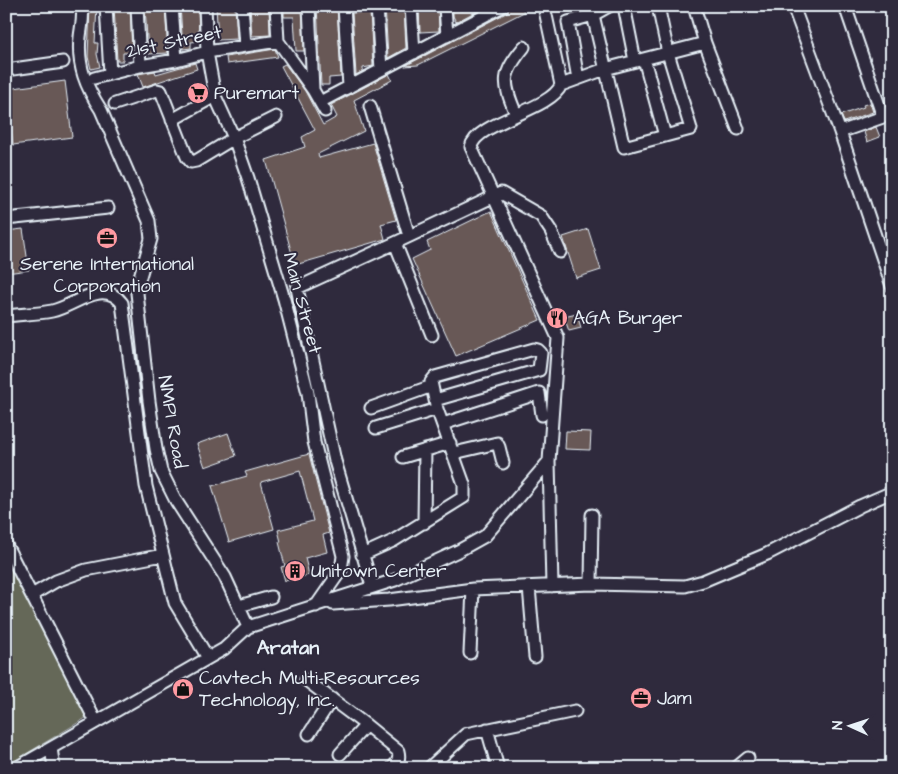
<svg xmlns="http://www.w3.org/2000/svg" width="898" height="774" viewBox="0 0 898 774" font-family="'Architects Daughter',sans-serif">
<rect width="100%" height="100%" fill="#2f2a3d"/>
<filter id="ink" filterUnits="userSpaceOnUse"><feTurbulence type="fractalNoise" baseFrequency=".02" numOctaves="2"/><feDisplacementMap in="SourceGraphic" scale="10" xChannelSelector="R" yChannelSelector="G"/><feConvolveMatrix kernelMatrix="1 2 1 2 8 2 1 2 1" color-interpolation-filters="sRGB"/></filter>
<g filter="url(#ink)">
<path fill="#656759" stroke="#a6aca8" d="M 6,554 L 89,716 L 6,766 Z"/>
<path fill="#685856" stroke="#e8f1f8" d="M 90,6 L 97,6 L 95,43 L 98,43 L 97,54 L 100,67 L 91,69 L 88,57 Z
M 114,6 L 130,6 L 132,53 L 123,53 L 123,61 L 117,61 Z
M 145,6 L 165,6 L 168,53 L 148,54 Z
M 180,6 L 198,6 L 199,41 L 191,42 L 191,48 L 183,49 Z
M 216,6 L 235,6 L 237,39 L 218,40 Z
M 250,6 L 269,6 L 270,35 L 252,36 Z
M 284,6 L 302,6 L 304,51 L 296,51 L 294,17 L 284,17 Z
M 317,6 L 337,6 L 341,77 L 329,78 L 329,85 L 321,85 Z
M 385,6 L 404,6 L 406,48 L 388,58 Z
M 419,6 L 438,6 L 439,31 L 420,32 Z
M 453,6 L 460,6 L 461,11 L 471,6 L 486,6 L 456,22 L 453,16 Z
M 510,6 L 521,6 L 524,12 L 418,65 L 405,66 L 506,13 Z
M 370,12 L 373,66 L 363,68 L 363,71 L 356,75 L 352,13 Z
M 275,49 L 278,57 L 227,64 L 226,57 Z
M 195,63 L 197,69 L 143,87 L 138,74 L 155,71 L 156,74 Z
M 285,64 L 305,91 L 323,125 L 337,117 L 331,105 L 389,74 L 392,80 L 354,100 L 364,131 L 318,154 L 319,158 L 373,143 L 396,220 L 381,224 L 385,239 L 295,265 L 266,160 L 305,147 L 302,137 L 315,130 L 281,66 Z
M 65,81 L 72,137 L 13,145 L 6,89 Z
M 870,103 L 873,112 L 844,122 L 841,115 L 864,107 L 863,105 Z
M 876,127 L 880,137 L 867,142 L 864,132 Z
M 491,211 L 540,320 L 456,356 L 412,259 L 430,250 L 427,242 Z
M 23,229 L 29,270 L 6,273 L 6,231 Z
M 588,229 L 601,270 L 576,278 L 563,237 Z
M 577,314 L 581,328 L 569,331 L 564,317 Z
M 566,431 L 591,432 L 590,450 L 565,449 Z
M 228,433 L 236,456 L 205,467 L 197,444 Z
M 309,454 L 329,533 L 323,535 L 327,552 L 305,558 L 309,575 L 285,581 L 281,567 L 285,566 L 279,542 L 281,542 L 278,530 L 313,521 L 300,471 L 261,482 L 274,529 L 229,542 L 212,486 L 247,476 L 245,472 Z"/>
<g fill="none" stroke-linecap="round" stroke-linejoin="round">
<g stroke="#e8f1f8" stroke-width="15">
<path id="minor" d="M 82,6 C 84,17 81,27 80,37 C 77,66 86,87 101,110 L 149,221 L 151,239 L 139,280 L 137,293 L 149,401 L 156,449 L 161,471 L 176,501 L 225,577 L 248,627
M 106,6 L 110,74
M 137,6 L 140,66
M 172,6 L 176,60
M 205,6 L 207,52 L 215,96 L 234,138 L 248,178 L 284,299 L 308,393 L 314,442 L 343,556 L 341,570 L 316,606
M 242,6 L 245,45
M 276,6 L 278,41
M 309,6 L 313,89
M 344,6 L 349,87
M 377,6 L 381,70
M 411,6 L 414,53
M 445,6 L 447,36
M 544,6 L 561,85 C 551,110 476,122 471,147 L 558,338 L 549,461 L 552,586
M 609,6 L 593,15 L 624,147 L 691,129 L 668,53 L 658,6
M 624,6 L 635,61
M 793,6 L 840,132 L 892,286
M 278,41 L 313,90 L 325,111
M 705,43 L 738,129
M 644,59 L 665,136
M 6,70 L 63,62
M 94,78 L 140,66 L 176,60 L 207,52 L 278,41
M 578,79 L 568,22 L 593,15
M 561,85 L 605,69 L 705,43 L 694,6
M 320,102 L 503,6
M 115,104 L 157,90 L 161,91 L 187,157 L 191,162 L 196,161 L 234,138 L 276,117
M 370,106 L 409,236
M 516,114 C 502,81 502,74 524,47
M 172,120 L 215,96
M 840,132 L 883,117 L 845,6
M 6,219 L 108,208
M 395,243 L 432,335
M 6,316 C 21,314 37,314 52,311 C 75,306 103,278 122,303 L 146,486 L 175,603 L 208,658
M 371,408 L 432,386
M 443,424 L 539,393 L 542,415
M 376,428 L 437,409
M 454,453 L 497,443 L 499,447 L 503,463
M 403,457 L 450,443
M 424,523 L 425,450
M 6,545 L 96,722
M 362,555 L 393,541 L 464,497 L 464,484 L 437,409 L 431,382 L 435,377 L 534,349 L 538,350 L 541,353 L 539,370 L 435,400
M 591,584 L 592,515
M 372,586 L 335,461 L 297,288 L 395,243 L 501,193 L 541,216 L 551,231 L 560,252
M 529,587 L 535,657
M 32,595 L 56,581 L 86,570 L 163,555
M 333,604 L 389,600 L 473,589 L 591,584 L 685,586 L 703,581 L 767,554 L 860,506 L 892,492
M 239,606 L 271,597
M 470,653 L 473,589
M 306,680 L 366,725 L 398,751 C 400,759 398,762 392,768
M 487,729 L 498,768
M 309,734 L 332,699
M 51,748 L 54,768
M 340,754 L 366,725
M 16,768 L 224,649 L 248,627 L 395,580 L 458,551 L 485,536 L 549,461
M 429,768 L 466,734 L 575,711
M 736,768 L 748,758"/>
</g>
<use href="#minor" stroke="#2f2a3d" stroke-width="11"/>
</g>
</g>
<defs>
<g id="supermarket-disc" transform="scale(1.125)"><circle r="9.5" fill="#ff9aa2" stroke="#2f2a3d"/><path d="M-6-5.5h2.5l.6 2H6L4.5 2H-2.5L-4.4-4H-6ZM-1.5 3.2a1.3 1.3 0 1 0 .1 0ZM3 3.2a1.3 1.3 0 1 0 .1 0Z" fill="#111"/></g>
<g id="office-disc" transform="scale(1.125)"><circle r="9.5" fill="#ff9aa2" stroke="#2f2a3d"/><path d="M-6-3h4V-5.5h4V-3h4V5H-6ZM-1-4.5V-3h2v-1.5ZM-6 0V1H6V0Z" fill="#111"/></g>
<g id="restaurant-disc" transform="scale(1.125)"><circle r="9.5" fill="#ff9aa2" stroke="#2f2a3d"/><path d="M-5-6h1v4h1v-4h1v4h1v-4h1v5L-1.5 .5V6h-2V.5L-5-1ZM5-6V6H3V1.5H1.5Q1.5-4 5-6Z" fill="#111"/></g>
<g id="building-disc" transform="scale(1.125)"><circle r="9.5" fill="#ff9aa2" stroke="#2f2a3d"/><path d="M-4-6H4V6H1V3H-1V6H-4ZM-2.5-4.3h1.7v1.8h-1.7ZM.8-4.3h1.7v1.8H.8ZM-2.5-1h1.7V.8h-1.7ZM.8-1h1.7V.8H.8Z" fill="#111"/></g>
<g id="shop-disc" transform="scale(1.125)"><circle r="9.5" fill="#ff9aa2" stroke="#2f2a3d"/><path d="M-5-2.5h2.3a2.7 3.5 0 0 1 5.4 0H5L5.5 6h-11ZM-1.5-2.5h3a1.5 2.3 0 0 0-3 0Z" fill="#111"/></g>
</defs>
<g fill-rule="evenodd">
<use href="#supermarket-disc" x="198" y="93"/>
<use href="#office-disc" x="107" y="238"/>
<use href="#restaurant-disc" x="557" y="318"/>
<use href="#building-disc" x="295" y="571"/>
<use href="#shop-disc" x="183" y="689"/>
<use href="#office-disc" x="641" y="698"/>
</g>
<g text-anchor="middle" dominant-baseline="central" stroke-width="4" stroke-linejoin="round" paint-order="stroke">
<g font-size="19" fill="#e8f1f8" stroke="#2f2a3d">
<text transform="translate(174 42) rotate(-12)">21st Street</text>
<text transform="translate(302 303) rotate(75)">Main Street</text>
<text transform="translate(172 422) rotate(80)">NMPI Road</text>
</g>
<g font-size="19" fill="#e8f1f8" stroke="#2f2a3d" text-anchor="start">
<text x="214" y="93">Puremart</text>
<text x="107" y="264" text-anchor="middle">Serene International<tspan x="107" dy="22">Corporation</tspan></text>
<text x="573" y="318">AGA Burger</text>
<text x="311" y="571">Unitown Center</text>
<text x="199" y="678">Cavtech Multi-Resources<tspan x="199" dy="22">Technology, Inc.</tspan></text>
<text x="657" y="698">Jam</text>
</g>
<g font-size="20" font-weight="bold" fill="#e8f1f8" stroke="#2f2a3d">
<text x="288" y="648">Aratan</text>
</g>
</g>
<rect width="898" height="774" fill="none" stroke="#2f2a3d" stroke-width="25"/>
<rect x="12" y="12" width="873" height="749" fill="none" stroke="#e8f1f8" stroke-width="2" filter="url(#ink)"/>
<g transform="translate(850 726) rotate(273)" stroke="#2f2a3d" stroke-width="4" paint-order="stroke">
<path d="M0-4L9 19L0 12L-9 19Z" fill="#e8f1f8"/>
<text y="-8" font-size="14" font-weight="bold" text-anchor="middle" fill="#e8f1f8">N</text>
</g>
</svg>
